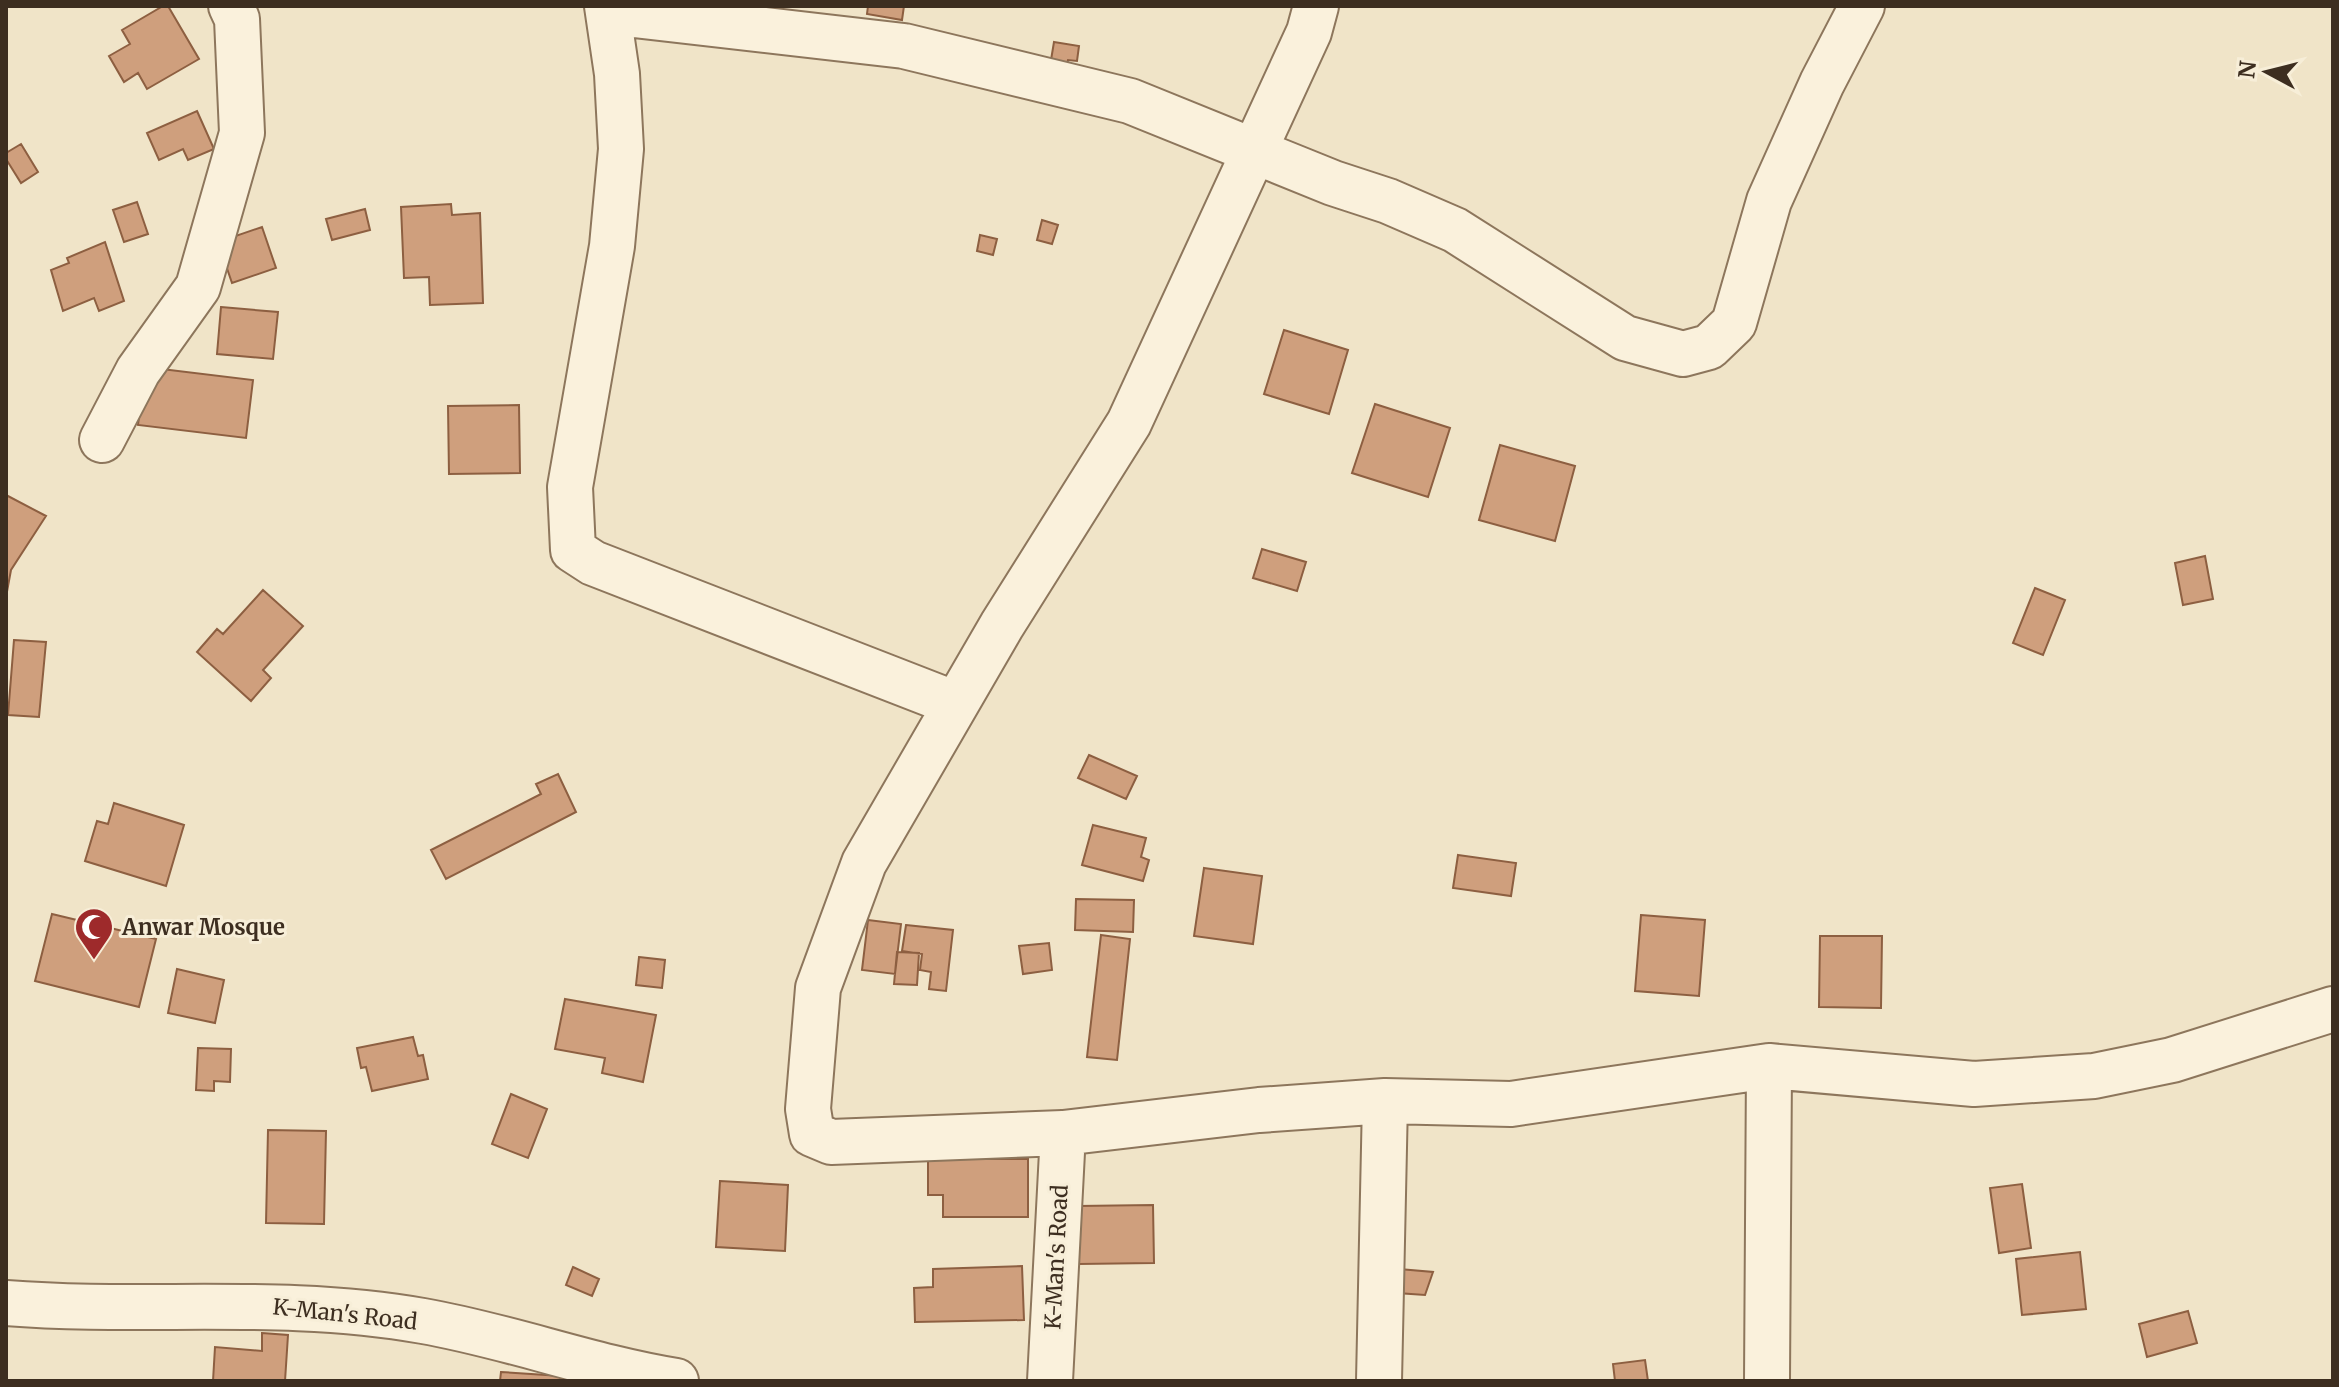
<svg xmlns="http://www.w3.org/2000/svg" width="2339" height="1387" viewBox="0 0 2339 1387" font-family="Merriweather,serif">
<rect width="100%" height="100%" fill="#f0e4c8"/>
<path fill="#cf9f7d" stroke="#8d5f41" stroke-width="2" d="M 163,6 L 168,6 L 199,59 L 147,89 L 138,73 L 124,82 L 109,56 L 130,44 L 122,30 Z
M 868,6 L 904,6 L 902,20 L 867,14 Z
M 1054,42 L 1079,46 L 1077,61 L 1068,60 L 1066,69 L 1050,66 Z
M 197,111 L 214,149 L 188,160 L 183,149 L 159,160 L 147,133 Z
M 21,144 L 38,172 L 21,183 L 6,159 L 6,153 Z
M 137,202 L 148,234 L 124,242 L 113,210 Z
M 451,204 L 452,215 L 480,213 L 483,303 L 430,305 L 429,277 L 404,278 L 401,207 Z
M 365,209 L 370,230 L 332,240 L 326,219 Z
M 1042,220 L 1058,225 L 1052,244 L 1037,240 Z
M 262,227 L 276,268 L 232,283 L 218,242 Z
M 980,235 L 997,239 L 993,255 L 977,251 Z
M 105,242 L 124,301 L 99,311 L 94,298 L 63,311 L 51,270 L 69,263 L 67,258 Z
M 221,307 L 278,312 L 273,359 L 217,354 Z
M 1284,330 L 1348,350 L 1329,414 L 1264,394 Z
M 145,367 L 253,380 L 246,438 L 138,425 Z
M 1375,404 L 1450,428 L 1428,497 L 1352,473 Z
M 519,405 L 520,473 L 449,474 L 448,406 Z
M 1500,445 L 1575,466 L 1555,541 L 1479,520 Z
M 6,495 L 46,516 L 11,570 L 6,597 Z
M 1262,549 L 1306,562 L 1297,591 L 1253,578 Z
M 2205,556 L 2213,599 L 2183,605 L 2175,563 Z
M 2035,588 L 2065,600 L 2043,655 L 2013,643 Z
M 263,590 L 303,626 L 263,670 L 271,678 L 251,701 L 197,652 L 217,629 L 223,634 Z
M 14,640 L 46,642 L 39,717 L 8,715 Z
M 1089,755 L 1137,776 L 1126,799 L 1078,778 Z
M 558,774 L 576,812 L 446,879 L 431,850 L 541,794 L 536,784 Z
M 114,803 L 184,825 L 166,886 L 85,861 L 97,821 L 108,824 Z
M 1093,825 L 1146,838 L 1141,857 L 1149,860 L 1143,881 L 1082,865 Z
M 1458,855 L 1516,863 L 1511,896 L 1453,888 Z
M 1204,868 L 1262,876 L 1253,944 L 1194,936 Z
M 1076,899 L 1134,900 L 1133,932 L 1075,930 Z
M 52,914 L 156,939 L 139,1007 L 35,981 Z
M 1641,915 L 1705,920 L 1699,996 L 1635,991 Z
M 868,920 L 901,924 L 895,974 L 862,970 Z
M 906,925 L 953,930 L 946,991 L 929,989 L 931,972 L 920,970 L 922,954 L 902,951 Z
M 1101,935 L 1130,939 L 1117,1060 L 1087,1057 Z
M 1820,936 L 1882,936 L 1881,1008 L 1819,1007 Z
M 1049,943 L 1052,970 L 1023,974 L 1019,946 Z
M 897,952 L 919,953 L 917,985 L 894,984 Z
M 639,957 L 665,960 L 662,988 L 636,985 Z
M 177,969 L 224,980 L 215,1023 L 168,1013 Z
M 565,999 L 656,1015 L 643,1082 L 602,1073 L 605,1058 L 555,1049 Z
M 413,1037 L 418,1056 L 423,1055 L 428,1079 L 372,1091 L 366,1067 L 361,1068 L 357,1048 Z
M 198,1048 L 231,1049 L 230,1082 L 214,1081 L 214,1091 L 196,1090 Z
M 511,1094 L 547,1109 L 528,1158 L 492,1144 Z
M 268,1130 L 326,1131 L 324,1224 L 266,1223 Z
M 928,1159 L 1028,1159 L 1028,1217 L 943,1217 L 943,1195 L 928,1195 Z
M 720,1181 L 788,1185 L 785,1251 L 716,1247 Z
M 2022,1184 L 2031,1248 L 1999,1253 L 1990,1188 Z
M 1153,1205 L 1154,1263 L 1079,1264 L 1078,1206 Z
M 2080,1252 L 2086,1309 L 2022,1315 L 2016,1259 Z
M 1022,1266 L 1024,1320 L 915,1322 L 914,1288 L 933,1287 L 933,1269 Z
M 573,1267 L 599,1279 L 592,1296 L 566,1285 Z
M 1399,1269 L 1433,1272 L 1425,1295 L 1397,1293 Z
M 2188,1311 L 2197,1343 L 2147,1357 L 2139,1324 Z
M 262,1333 L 288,1335 L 285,1381 L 213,1381 L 215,1347 L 262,1351 Z
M 1645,1360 L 1648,1381 L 1615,1381 L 1613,1364 Z
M 501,1372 L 561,1376 L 560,1381 L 500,1381 Z"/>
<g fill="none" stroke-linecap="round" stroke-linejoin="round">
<g stroke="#8d765c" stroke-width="48">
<path id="minor" d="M 607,6 L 617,74 L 621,149 L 612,246 L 570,487 L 573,550 L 593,563 L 956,704
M 609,6 L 625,14 L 904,46 L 1130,101 L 1333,183 L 1388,201 L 1455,230 L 1625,338 L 1683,354 L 1709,347 L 1734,323 L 1769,201 L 1822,83 L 1862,6
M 1316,6 L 1309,32 L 1129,423 L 1002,625 L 864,863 L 818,988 L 808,1109 L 812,1134 L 831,1142 L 1063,1133 L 1259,1110 L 1385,1101 L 1511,1104 L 1769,1066 L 1974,1084 L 2094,1076 L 2172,1060 L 2333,1009
M 102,440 L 138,371 L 198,287 L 242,133 L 237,19 L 231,6
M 6,1303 C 145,1314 284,1296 423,1321 C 509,1336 590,1367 676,1381
M 1050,1381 L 1063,1133
M 1379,1381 L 1385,1101
M 1767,1381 L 1769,1066"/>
</g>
<use href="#minor" stroke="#faf1dc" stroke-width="44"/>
</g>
<defs>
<g id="mosque-pin" transform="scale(2)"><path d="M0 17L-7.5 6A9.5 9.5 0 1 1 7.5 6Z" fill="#9e2a2b" stroke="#f7eed8"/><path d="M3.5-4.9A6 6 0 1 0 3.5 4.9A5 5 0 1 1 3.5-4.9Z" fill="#fff"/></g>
</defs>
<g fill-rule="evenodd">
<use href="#mosque-pin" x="94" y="927"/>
</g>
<g text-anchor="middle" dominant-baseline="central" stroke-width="6" stroke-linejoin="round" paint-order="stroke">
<g font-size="22" font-weight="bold" fill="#3d2e20" stroke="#f7eed8" text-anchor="start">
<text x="122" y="927">Anwar Mosque</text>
</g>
<g font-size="22" fill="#3d2e20" stroke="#f7eed8">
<text transform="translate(1056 1257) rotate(-87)">K-Man's Road</text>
<text transform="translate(345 1314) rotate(6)">K-Man's Road</text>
</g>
</g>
<rect width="2339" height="1387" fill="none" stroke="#3d2e20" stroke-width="16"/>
<g transform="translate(2267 72) rotate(277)" stroke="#f7eed8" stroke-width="6" paint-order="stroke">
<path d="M0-6L14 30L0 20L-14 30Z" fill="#3d2e20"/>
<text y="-12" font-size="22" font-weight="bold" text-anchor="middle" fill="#3d2e20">N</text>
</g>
</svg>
